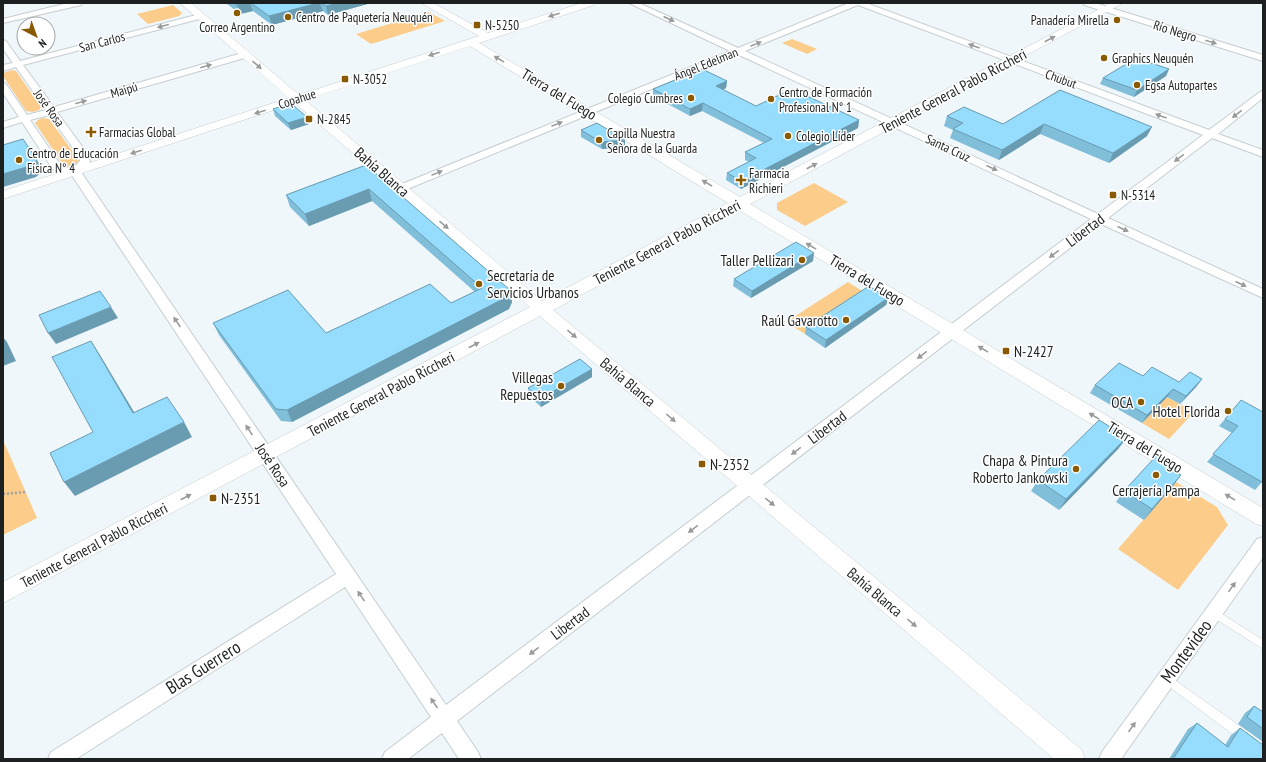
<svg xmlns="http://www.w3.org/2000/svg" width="1266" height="762" viewBox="0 0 1266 762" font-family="'PT Sans Narrow',sans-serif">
<rect width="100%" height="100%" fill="#eff7fa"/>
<path fill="#fccc8b" d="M 173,5 L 182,13 L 179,16 L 148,24 L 137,14 Z
M 429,12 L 445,21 L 371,44 L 356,34 Z
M 792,39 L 817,49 L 807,54 L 782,43 Z
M 12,70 L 16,71 L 41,107 L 39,110 L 33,112 L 26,111 L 3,76 L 3,73 Z
M 43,118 L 49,119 L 79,160 L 77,164 L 73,166 L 64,166 L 35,123 L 38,120 Z
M 814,183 L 848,202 L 805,226 L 777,210 L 777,203 Z
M 848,282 L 867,294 L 805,334 L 786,322 Z
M 1167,397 L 1194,412 L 1169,439 L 1142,423 Z
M 3,440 L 37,518 L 3,535 Z
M 1176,482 L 1217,507 L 1228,525 L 1178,590 L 1118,549 Z"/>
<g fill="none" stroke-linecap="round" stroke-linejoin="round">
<g stroke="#c6ced1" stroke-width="1">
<path id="service" d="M 1214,609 L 1263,640 L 1263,649 L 1211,616 L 1210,613 L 1211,610 Z
M 1166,674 L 1247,731 L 1248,735 L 1247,739 L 1243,740 L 1239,739 L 1163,682 L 1161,679 L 1163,676 Z"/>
</g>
<g stroke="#c6ced1" stroke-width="2">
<path id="minor" d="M 68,3 L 82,3 L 81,5 L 3,23 L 3,19 Z
M 629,3 L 639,3 L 738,48 L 849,3 L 866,3 L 1209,130 L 1260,92 L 1263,91 L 1263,98 L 1218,134 L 1263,150 L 1263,157 L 1212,138 L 1108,218 L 1263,289 L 1263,298 L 1101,224 L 457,721 L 478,752 L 481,759 L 459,759 L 442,733 L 408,759 L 382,759 L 385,752 L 431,717 L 345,587 L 76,759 L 48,759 L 51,752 L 336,574 L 71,174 L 56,171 L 52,168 L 22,122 L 3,128 L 3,122 L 19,117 L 3,93 L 3,83 L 6,84 L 27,115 L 46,110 L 16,67 L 3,71 L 3,65 L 13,63 L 3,49 L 3,40 L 6,41 L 20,61 L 200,14 L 204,16 L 203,18 L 23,65 L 54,107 L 242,53 L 248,53 L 249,55 L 248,57 L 57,112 L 89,156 L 90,162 L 81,172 L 446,705 L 1091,219 L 737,54 L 405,190 L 397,190 L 396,188 L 397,186 L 730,51 ZM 858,5 L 1203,135 L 1098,214 L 745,51 ZM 49,115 L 79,156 L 80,161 L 73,168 L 63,167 L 60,164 L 30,120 Z
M 1083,3 L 1095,3 L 1263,55 L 1263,61 L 1084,5 Z
M 1263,537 L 1263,557 L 1121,759 L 1099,759 L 1102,752 L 1257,539 Z"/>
</g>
<g stroke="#c6ced1" stroke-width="1">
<path id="tertiary" d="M 180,3 L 191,3 L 299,95 L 479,36 L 421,3 L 433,3 L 488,33 L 582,3 L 596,3 L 594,5 L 479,43 L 740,197 L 1111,3 L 1123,3 L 750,204 L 1263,508 L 1263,526 L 1256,524 L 739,210 L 553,310 L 1082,750 L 1085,759 L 1054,759 L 540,316 L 3,603 L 3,582 L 530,307 L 295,103 L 3,199 L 3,191 L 289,98 ZM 470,46 L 728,203 L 542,301 L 305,100 Z"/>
</g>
<path stroke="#9da3a6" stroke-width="2.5" stroke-dasharray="2 2" stroke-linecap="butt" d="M 3,494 L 25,492"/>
<use href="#service" fill="#fff" fill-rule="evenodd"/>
<use href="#minor" fill="#fff" fill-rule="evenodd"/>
<use href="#tertiary" fill="#fff" fill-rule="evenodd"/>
</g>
<path fill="#81beda" d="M 226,3 L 371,3 L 328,15 L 323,11 L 272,25 L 253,11 L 240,14 Z
M 1169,69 L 1166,76 L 1134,97 L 1100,84 L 1103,78 Z
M 727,81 L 726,88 L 723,90 L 756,106 L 859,120 L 858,128 L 741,189 L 726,180 L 727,173 L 749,162 L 745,160 L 745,152 L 764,143 L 702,111 L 690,116 L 653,96 L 653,89 Z
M 1060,90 L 1147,136 L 1109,163 L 1040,134 L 999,160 L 950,138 L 953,130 L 944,126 L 947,116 L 1003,124 Z
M 273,109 L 309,124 L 291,130 L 275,116 Z
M 581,130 L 625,147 L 602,149 L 581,137 Z
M 366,165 L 512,302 L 509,309 L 292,422 L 281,421 L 219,335 L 213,323 L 326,333 L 451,303 L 475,292 L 372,201 L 309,226 L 290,207 L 286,195 Z
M 813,261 L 751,298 L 733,286 L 734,279 Z
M 888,298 L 886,305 L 825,348 L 805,334 L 806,327 Z
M 592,369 L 592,377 L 541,407 L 529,396 L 528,388 Z
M 1143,376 L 1179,382 L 1202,379 L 1196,387 L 1180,404 L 1167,397 L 1142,423 L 1090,393 L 1095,385 Z
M 1263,412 L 1262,482 L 1255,490 L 1207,462 L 1232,433 L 1219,426 L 1225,419 Z
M 1119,448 L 1059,510 L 1031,491 L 1038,480 Z
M 1181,475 L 1144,520 L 1116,502 L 1124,491 Z
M 1254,706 L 1263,712 L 1263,742 L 1238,724 L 1245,713 Z
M 1197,723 L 1225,745 L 1231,735 L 1240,728 L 1263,759 L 1169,759 L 1188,729 Z"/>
<path fill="#699bb1" d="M 247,3 L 250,3 L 253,11 L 240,14 L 237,5 Z
M 318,3 L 320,3 L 323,11 L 272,25 L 269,16 Z
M 338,3 L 371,3 L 328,15 L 326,6 Z
M 1169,69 L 1166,76 L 1134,97 L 1137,90 Z
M 727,81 L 726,88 L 715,93 L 716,86 Z
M 703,103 L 702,111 L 690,116 L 690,109 Z
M 307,117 L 309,124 L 291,130 L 288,123 Z
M 859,120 L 858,128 L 741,189 L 742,181 Z
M 1044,124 L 1040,134 L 999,160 L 1002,150 Z
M 1152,127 L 1147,136 L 1109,163 L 1113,153 Z
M 625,140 L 625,147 L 602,149 L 601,142 Z
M 37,160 L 43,171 L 36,177 L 3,187 L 3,174 Z
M 369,189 L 372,201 L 309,226 L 305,214 Z
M 814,253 L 813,261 L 751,298 L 752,291 Z
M 510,290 L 512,302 L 509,309 L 292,422 L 287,410 Z
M 888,298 L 886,305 L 825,348 L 826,340 Z
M 111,307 L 118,318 L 56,344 L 48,333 Z
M 3,337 L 7,342 L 16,361 L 3,366 Z
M 91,341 L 100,355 L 143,427 L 133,413 Z
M 592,369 L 592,377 L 541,407 L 540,399 Z
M 1202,379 L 1196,387 L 1180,404 L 1186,396 Z
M 1173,389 L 1167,397 L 1142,423 L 1147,415 Z
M 184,422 L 192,437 L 75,496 L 64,482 Z
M 1127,437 L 1119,448 L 1059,510 L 1066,499 Z
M 1181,475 L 1173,486 L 1144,520 L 1152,509 Z"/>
<path fill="#96ddfd" stroke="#699bb1" d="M 234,3 L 247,3 L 237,5 Z
M 251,3 L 318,3 L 269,16 Z
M 321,3 L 338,3 L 326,6 Z
M 1136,58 L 1169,69 L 1137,90 L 1103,78 Z
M 702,69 L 727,81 L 716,86 L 756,106 L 792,89 L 859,120 L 742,181 L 727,173 L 756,158 L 745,152 L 772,139 L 703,103 L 690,109 L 653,89 Z
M 1060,90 L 1152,127 L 1113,153 L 1044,124 L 1002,150 L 953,129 L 963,123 L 947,116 L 964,107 L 1003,124 Z
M 285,105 L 294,106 L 307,117 L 288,123 L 273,109 Z
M 597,123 L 625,140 L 601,142 L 581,130 Z
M 23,139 L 37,160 L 30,166 L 3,174 L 3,145 Z
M 366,165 L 510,290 L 507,297 L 287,410 L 276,409 L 213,323 L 288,290 L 326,333 L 430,284 L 451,303 L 482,288 L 369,189 L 305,214 L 286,195 Z
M 796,242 L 814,253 L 752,291 L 734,279 Z
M 869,286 L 888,298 L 826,340 L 806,327 Z
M 100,291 L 111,307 L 48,333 L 39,315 Z
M 91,341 L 133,413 L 167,397 L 184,422 L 64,482 L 50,453 L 93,432 L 52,357 Z
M 580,359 L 592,369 L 540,399 L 528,388 Z
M 1119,363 L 1143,376 L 1152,367 L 1179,382 L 1190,372 L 1202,379 L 1186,396 L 1173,389 L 1147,415 L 1095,385 Z
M 1241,400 L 1263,412 L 1263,481 L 1262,482 L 1213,454 L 1238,426 L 1225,419 Z
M 1099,420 L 1127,437 L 1066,499 L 1038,480 Z
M 1157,455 L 1177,467 L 1174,471 L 1181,475 L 1152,509 L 1124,491 Z
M 1254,706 L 1263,712 L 1263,729 L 1247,717 Z
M 1197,723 L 1228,747 L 1240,728 L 1263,745 L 1263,759 L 1173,759 Z"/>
<defs><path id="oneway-solid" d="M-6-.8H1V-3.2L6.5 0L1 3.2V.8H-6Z"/></defs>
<g fill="#999b9b">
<use href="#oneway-solid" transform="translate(554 15) rotate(162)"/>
<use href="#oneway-solid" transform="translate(669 19) rotate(25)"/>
<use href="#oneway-solid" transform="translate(163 26) rotate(165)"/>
<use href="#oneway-solid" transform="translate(1050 39) rotate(-28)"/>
<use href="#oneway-solid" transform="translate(1211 42) rotate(17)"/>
<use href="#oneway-solid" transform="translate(756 44) rotate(-22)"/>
<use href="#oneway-solid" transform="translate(974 46) rotate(-160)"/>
<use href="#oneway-solid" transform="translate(434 54) rotate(162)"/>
<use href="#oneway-solid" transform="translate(499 59) rotate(-149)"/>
<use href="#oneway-solid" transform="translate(257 65) rotate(41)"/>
<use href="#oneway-solid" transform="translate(206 66) rotate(-16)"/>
<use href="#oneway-solid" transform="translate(81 102) rotate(-16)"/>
<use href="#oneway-solid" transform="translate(260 112) rotate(162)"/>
<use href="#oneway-solid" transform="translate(1237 114) rotate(143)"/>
<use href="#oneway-solid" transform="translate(1161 116) rotate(-160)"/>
<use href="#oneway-solid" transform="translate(557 124) rotate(-22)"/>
<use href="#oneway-solid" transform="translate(136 152) rotate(162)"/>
<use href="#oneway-solid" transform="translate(1179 158) rotate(143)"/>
<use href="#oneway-solid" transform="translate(812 166) rotate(-28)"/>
<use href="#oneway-solid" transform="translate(992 168) rotate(25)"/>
<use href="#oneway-solid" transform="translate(437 173) rotate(-22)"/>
<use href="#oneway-solid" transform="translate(707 183) rotate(-149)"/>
<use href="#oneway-solid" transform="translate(444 225) rotate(41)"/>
<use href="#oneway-solid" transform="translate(1123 229) rotate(25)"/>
<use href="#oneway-solid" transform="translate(811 246) rotate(-149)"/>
<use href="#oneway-solid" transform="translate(1054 254) rotate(143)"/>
<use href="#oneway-solid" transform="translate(1241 284) rotate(25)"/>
<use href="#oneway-solid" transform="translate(177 322) rotate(-124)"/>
<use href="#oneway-solid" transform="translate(572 334) rotate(40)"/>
<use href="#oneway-solid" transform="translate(474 345) rotate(-28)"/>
<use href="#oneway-solid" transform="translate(983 349) rotate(-149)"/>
<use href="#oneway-solid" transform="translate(922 355) rotate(143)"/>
<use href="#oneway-solid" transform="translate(1094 416) rotate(-149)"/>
<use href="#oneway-solid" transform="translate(671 418) rotate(40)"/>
<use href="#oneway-solid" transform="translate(249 430) rotate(-124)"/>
<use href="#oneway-solid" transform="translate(796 451) rotate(143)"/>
<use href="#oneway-solid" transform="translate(186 497) rotate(-28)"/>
<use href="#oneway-solid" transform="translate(1230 497) rotate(-149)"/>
<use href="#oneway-solid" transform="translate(770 502) rotate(40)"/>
<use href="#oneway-solid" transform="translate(693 529) rotate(143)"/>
<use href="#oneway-solid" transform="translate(1232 587) rotate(-54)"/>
<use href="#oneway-solid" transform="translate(361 596) rotate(-124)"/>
<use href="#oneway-solid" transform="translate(912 623) rotate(40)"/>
<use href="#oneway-solid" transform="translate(534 651) rotate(143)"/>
<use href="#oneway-solid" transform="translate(434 703) rotate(-124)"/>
<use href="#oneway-solid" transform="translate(1132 727) rotate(-54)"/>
</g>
<g fill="#895a00" stroke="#fff" stroke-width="1.5">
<circle cx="237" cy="13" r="4"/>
<circle cx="288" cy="17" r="4"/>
<circle cx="1117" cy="20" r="4"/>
<rect x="473" y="21" width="8" height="8" rx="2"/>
<circle cx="1104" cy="58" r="4"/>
<rect x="341" y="75" width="8" height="8" rx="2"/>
<circle cx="1137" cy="85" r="4"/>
<circle cx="691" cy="98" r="4"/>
<circle cx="771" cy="99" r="4"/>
<rect x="305" y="115" width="8" height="8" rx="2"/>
<path d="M89 126h4v4h4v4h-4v4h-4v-4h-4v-4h4z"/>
<circle cx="788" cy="136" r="4"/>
<circle cx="599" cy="140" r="4"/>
<circle cx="19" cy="160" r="4"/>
<path d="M739 174h4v4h4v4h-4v4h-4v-4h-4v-4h4z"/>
<rect x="1109" y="191" width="8" height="8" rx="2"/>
<circle cx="802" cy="260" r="4"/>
<circle cx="479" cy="284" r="4"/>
<circle cx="846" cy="320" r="4"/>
<rect x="1002" y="347" width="8" height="8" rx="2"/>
<circle cx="561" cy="386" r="4"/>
<circle cx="1141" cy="402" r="4"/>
<circle cx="1228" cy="411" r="4"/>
<rect x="698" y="460" width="8" height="8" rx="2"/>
<circle cx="1076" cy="469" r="4"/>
<circle cx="1156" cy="475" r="4"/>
<rect x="209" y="494" width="8" height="8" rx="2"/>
</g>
<g text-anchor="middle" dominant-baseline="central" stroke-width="3" stroke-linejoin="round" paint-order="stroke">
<g font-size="13" fill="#1d2021" stroke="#fff" text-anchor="start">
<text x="296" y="17">Centro de Paquetería Neuquén</text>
<text x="1109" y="20" text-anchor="end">Panadería Mirella</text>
<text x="485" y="25">N-5250</text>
<text x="237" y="27" text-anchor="middle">Correo Argentino</text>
<text x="1112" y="58">Graphics Neuquén</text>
<text x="353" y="79">N-3052</text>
<text x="1145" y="85">Egsa Autopartes</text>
<text x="779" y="92">Centro de Formación<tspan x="779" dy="15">Profesional N° 1</tspan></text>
<text x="683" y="98" text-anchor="end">Colegio Cumbres</text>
<text x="317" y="119">N-2845</text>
<text x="99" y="132">Farmacias Global</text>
<text x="607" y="133">Capilla Nuestra<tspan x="607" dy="15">Señora de la Guarda</tspan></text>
<text x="796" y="136">Colegio Líder</text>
<text x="27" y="153">Centro de Educación<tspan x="27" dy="15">Física N° 4</tspan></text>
<text x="749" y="173">Farmacia<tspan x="749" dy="15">Richieri</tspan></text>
<text x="1121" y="195">N-5314</text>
</g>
<g font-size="13" fill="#1d2021" stroke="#fff">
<text transform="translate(1175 31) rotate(17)">Río Negro</text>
<text transform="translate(102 42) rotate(-15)">San Carlos</text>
<text transform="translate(706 64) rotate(-22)">Ángel Edelman</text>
<text transform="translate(1061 79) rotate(20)">Chubut</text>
<text transform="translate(124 90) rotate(-16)">Maipú</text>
<text transform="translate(297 99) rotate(-18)">Copahue</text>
<text transform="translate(49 108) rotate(54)">José Rosa</text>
<text transform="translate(948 148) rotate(25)">Santa Cruz</text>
</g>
<g font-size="15" fill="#1d2021" stroke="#fff">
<text transform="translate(953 91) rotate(-28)">Teniente General Pablo Riccheri</text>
<text transform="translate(559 94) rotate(31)">Tierra del Fuego</text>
<text transform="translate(382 172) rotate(41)">Bahía Blanca</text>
<text transform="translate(1085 230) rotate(-37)">Libertad</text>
<text transform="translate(667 242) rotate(-28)">Teniente General Pablo Riccheri</text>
<text transform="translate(867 280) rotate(31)">Tierra del Fuego</text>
<text transform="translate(628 382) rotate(40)">Bahía Blanca</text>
<text transform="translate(381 394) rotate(-28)">Teniente General Pablo Riccheri</text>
<text transform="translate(827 427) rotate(-37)">Libertad</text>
<text transform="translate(1145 447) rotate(31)">Tierra del Fuego</text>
<text transform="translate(273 465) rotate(56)">José Rosa</text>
<text transform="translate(94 545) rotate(-28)">Teniente General Pablo Riccheri</text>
<text transform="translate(875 592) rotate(40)">Bahía Blanca</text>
<text transform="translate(570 623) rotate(-37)">Libertad</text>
</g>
<g font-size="15" fill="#1d2021" stroke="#fff" text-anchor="end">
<text x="794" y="260">Taller Pellizari</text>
<text x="487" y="275" text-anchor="start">Secretaría de<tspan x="487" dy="17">Servicios Urbanos</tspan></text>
<text x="838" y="320">Raúl Gavarotto</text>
<text x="1014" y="351" text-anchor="start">N-2427</text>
<text x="553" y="377">Villegas<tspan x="553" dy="17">Repuestos</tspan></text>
<text x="1133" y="402">OCA</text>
<text x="1220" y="411">Hotel Florida</text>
<text x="1068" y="460">Chapa &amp; Pintura<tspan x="1068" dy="17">Roberto Jankowski</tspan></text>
<text x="710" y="464" text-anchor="start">N-2352</text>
<text x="1156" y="490" text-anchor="middle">Cerrajería Pampa</text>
<text x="221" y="498" text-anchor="start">N-2351</text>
</g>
<g font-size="18" fill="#1d2021" stroke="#fff">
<text transform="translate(1186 651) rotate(-54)">Montevideo</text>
<text transform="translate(203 667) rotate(-32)">Blas Guerrero</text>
</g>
</g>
<rect width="1266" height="762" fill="none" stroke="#1d2021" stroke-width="8"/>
<g transform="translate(36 36) rotate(139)"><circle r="19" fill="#ffffff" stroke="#a5a6a6"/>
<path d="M0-3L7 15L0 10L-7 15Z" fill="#895a00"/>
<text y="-6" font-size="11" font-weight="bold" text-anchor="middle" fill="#1d2021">N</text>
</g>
</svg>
